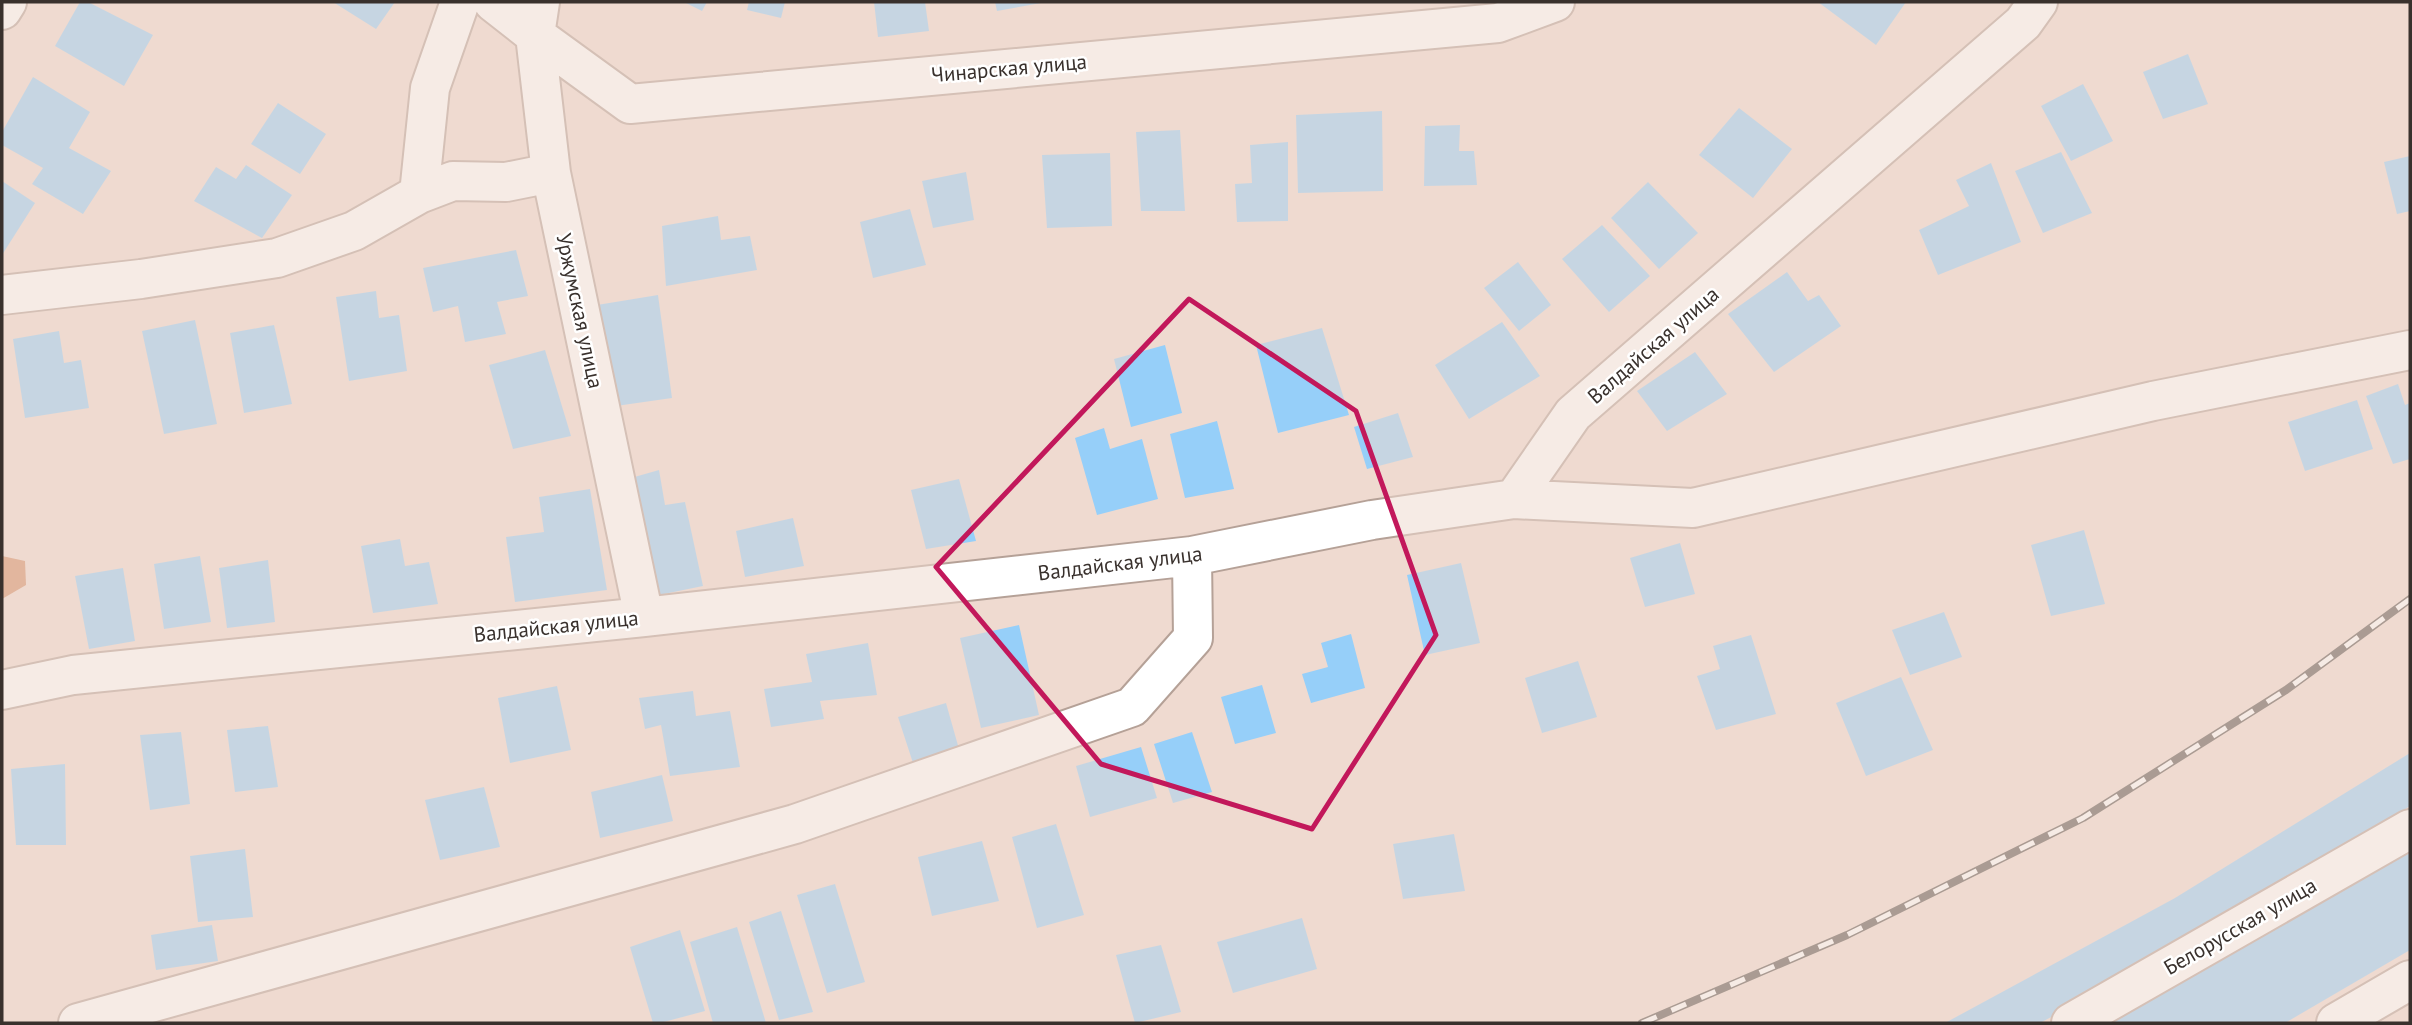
<svg xmlns="http://www.w3.org/2000/svg" width="2412" height="1025" viewBox="0 0 2412 1025" font-family="'PT Sans',sans-serif">
<rect width="100%" height="100%" fill="#efdad0"/>
<path fill="#d28962" d="M 2,556 L 25,561 L 26,585 L 2,599 Z"/>
<path fill="#96cff9" d="M 80,2 L 88,2 L 153,35 L 124,86 L 55,46 Z
M 333,2 L 395,2 L 376,29 Z
M 684,2 L 707,2 L 702,11 Z
M 749,2 L 785,2 L 781,18 L 747,10 Z
M 874,2 L 925,2 L 929,31 L 878,37 Z
M 995,2 L 1041,2 L 1041,3 L 997,11 Z
M 1818,2 L 1906,2 L 1876,45 Z
M 2188,54 L 2208,104 L 2163,119 L 2143,72 Z
M 33,77 L 90,112 L 69,148 L 111,171 L 83,214 L 32,184 L 43,168 L 2,145 L 2,132 Z
M 2083,84 L 2113,141 L 2071,161 L 2041,106 Z
M 278,103 L 326,134 L 300,174 L 251,144 Z
M 1739,108 L 1792,149 L 1753,198 L 1699,155 Z
M 1382,111 L 1383,191 L 1298,193 L 1296,115 Z
M 1460,125 L 1459,151 L 1474,151 L 1477,185 L 1424,186 L 1425,126 Z
M 1180,130 L 1185,211 L 1141,211 L 1136,132 Z
M 1288,142 L 1288,221 L 1237,222 L 1235,184 L 1252,183 L 1250,145 Z
M 2061,152 L 2092,213 L 2043,233 L 2015,171 Z
M 1110,153 L 1112,226 L 1047,228 L 1042,155 Z
M 2410,156 L 2410,211 L 2397,214 L 2384,162 Z
M 1991,163 L 2021,242 L 1938,275 L 1919,230 L 1969,206 L 1956,180 Z
M 246,165 L 292,195 L 262,238 L 194,201 L 216,167 L 236,179 Z
M 966,172 L 974,220 L 933,228 L 922,181 Z
M 2,181 L 35,203 L 2,255 Z
M 1648,182 L 1698,233 L 1659,269 L 1611,218 Z
M 910,209 L 926,265 L 873,278 L 860,222 Z
M 718,216 L 721,240 L 750,236 L 757,270 L 666,286 L 662,226 Z
M 1602,225 L 1650,276 L 1609,312 L 1562,259 Z
M 516,250 L 528,296 L 497,302 L 506,334 L 465,342 L 458,306 L 433,312 L 423,268 Z
M 1518,262 L 1551,305 L 1519,331 L 1484,288 Z
M 1787,272 L 1808,301 L 1819,295 L 1841,326 L 1774,372 L 1728,314 Z
M 376,291 L 379,318 L 399,315 L 407,371 L 349,381 L 336,297 Z
M 658,295 L 672,398 L 609,407 L 597,305 Z
M 195,320 L 217,424 L 164,434 L 142,331 Z
M 1502,322 L 1540,376 L 1469,419 L 1435,365 Z
M 274,325 L 292,404 L 244,413 L 230,333 Z
M 1322,328 L 1349,415 L 1278,433 L 1256,345 Z
M 59,331 L 64,363 L 81,360 L 89,408 L 25,418 L 13,339 Z
M 1165,345 L 1182,413 L 1131,427 L 1114,359 Z
M 545,350 L 571,436 L 513,449 L 489,365 Z
M 1695,352 L 1727,394 L 1667,431 L 1637,391 Z
M 2398,384 L 2405,405 L 2410,403 L 2410,459 L 2393,464 L 2366,396 Z
M 2357,400 L 2373,449 L 2305,471 L 2288,422 Z
M 1398,413 L 1413,457 L 1367,469 L 1354,427 Z
M 1217,421 L 1234,489 L 1185,498 L 1170,434 Z
M 1104,428 L 1110,449 L 1142,439 L 1158,499 L 1097,515 L 1075,438 Z
M 659,470 L 665,505 L 685,502 L 703,586 L 654,596 L 631,478 Z
M 959,479 L 976,541 L 926,549 L 911,490 Z
M 590,489 L 607,590 L 515,602 L 506,537 L 544,532 L 539,497 Z
M 793,518 L 804,566 L 745,577 L 736,531 Z
M 2084,530 L 2105,604 L 2051,616 L 2031,545 Z
M 400,539 L 405,566 L 429,562 L 438,604 L 373,613 L 361,546 Z
M 1680,543 L 1695,594 L 1645,607 L 1630,558 Z
M 200,556 L 211,622 L 164,629 L 154,564 Z
M 268,560 L 275,622 L 227,628 L 219,568 Z
M 1461,563 L 1480,643 L 1425,655 L 1407,575 Z
M 123,568 L 135,641 L 89,649 L 75,576 Z
M 1944,612 L 1962,657 L 1910,675 L 1892,630 Z
M 1019,625 L 1039,715 L 981,728 L 960,638 Z
M 1351,634 L 1365,688 L 1311,703 L 1302,674 L 1328,667 L 1321,643 Z
M 1751,635 L 1776,714 L 1716,730 L 1697,676 L 1720,669 L 1713,646 Z
M 868,643 L 877,695 L 820,701 L 824,719 L 771,727 L 764,689 L 812,682 L 806,654 Z
M 1578,661 L 1597,717 L 1542,733 L 1525,678 Z
M 1901,677 L 1933,750 L 1866,776 L 1836,703 Z
M 1262,685 L 1276,733 L 1235,744 L 1221,697 Z
M 557,686 L 571,750 L 510,763 L 498,698 Z
M 693,691 L 696,716 L 730,711 L 740,767 L 670,776 L 661,725 L 645,729 L 639,698 Z
M 946,703 L 959,749 L 913,763 L 898,717 Z
M 268,726 L 278,787 L 235,792 L 227,730 Z
M 181,732 L 190,804 L 150,810 L 140,735 Z
M 1192,732 L 1212,792 L 1173,803 L 1154,744 Z
M 1141,747 L 1157,798 L 1090,817 L 1076,766 Z
M 2410,753 L 2410,806 L 2197,939 L 2040,1023 L 1945,1023 L 2175,898 Z
M 65,764 L 66,845 L 16,845 L 11,769 Z
M 662,775 L 673,821 L 600,838 L 591,792 Z
M 484,787 L 500,847 L 440,860 L 425,800 Z
M 1056,824 L 1084,915 L 1037,928 L 1012,837 Z
M 1454,834 L 1465,891 L 1403,899 L 1393,844 Z
M 982,841 L 999,901 L 932,916 L 918,857 Z
M 2410,847 L 2410,950 L 2285,1023 L 2106,1023 Z
M 245,849 L 253,917 L 198,922 L 190,856 Z
M 835,884 L 865,982 L 827,993 L 797,895 Z
M 781,911 L 813,1012 L 779,1020 L 749,922 Z
M 1302,918 L 1317,969 L 1233,993 L 1217,942 Z
M 212,925 L 218,961 L 156,970 L 151,935 Z
M 737,927 L 766,1023 L 713,1023 L 690,942 Z
M 680,930 L 705,1011 L 660,1023 L 653,1023 L 630,947 Z
M 1161,945 L 1181,1012 L 1135,1023 L 1116,955 Z"/>
<g fill="none" stroke-linecap="round" stroke-linejoin="round">
<g stroke="#b5a197" stroke-width="42">
<path id="minor" d="M 493,2 L 535,35 L 630,104 L 1498,23 L 1555,2
M 540,2 L 535,35 L 551,173 L 644,617
M 2,10 L 7,2
M 419,194 L 430,88 L 460,2
M 2,295 L 141,279 L 277,258 L 354,231 L 419,194 L 453,181 L 506,182 L 551,173
M 1514,499 L 1693,508 L 2153,401 L 2410,350
M 2,690 L 73,675 L 644,617 L 1192,556 L 1372,520 L 1514,499 L 1573,414 L 2023,23 L 2038,2
M 78,1023 L 795,824 L 1132,707 L 1193,638 L 1192,556
M 2071,1023 L 2410,829
M 2336,1023 L 2410,980"/>
</g>
<use href="#minor" stroke="#fff" stroke-width="38"/>
<g stroke="#584e49" stroke-width="8">
<path id="rail" d="M 1642,1023 L 1847,935 L 2083,818 L 2286,690 L 2410,599"/>
</g>
<use href="#rail" stroke="#fff" stroke-width="5" stroke-dasharray="16" stroke-linecap="butt"/>
</g>
<path d="M0 0H2412V1025H0ZM 1189,299 L 1356,411 L 1436,635 L 1312,829 L 1101,764 L 936,567 Z" fill="#efdad0" fill-opacity=".55" fill-rule="evenodd"/>
<path fill="none" stroke="#c2185b" stroke-width="5" stroke-linejoin="round" d="M 1189,299 L 1356,411 L 1436,635 L 1312,829 L 1101,764 L 936,567 Z"/>
<g text-anchor="middle" dominant-baseline="central" stroke-width="5" stroke-linejoin="round" paint-order="stroke">
<g font-size="21" fill="#39312d" stroke="#fff">
<text transform="translate(1009 68) rotate(-5)">Чинарская улица</text>
<text transform="translate(580 311) rotate(78)">Уржумская улица</text>
<text transform="translate(1653 345) rotate(-41)">Валдайская улица</text>
<text transform="translate(1120 563) rotate(-7)">Валдайская улица</text>
<text transform="translate(556 626) rotate(-6)">Валдайская улица</text>
<text transform="translate(2240 926) rotate(-30)">Белорусская улица</text>
</g>
</g>
<rect width="2412" height="1025" fill="none" stroke="#39312d" stroke-width="7"/>
</svg>
